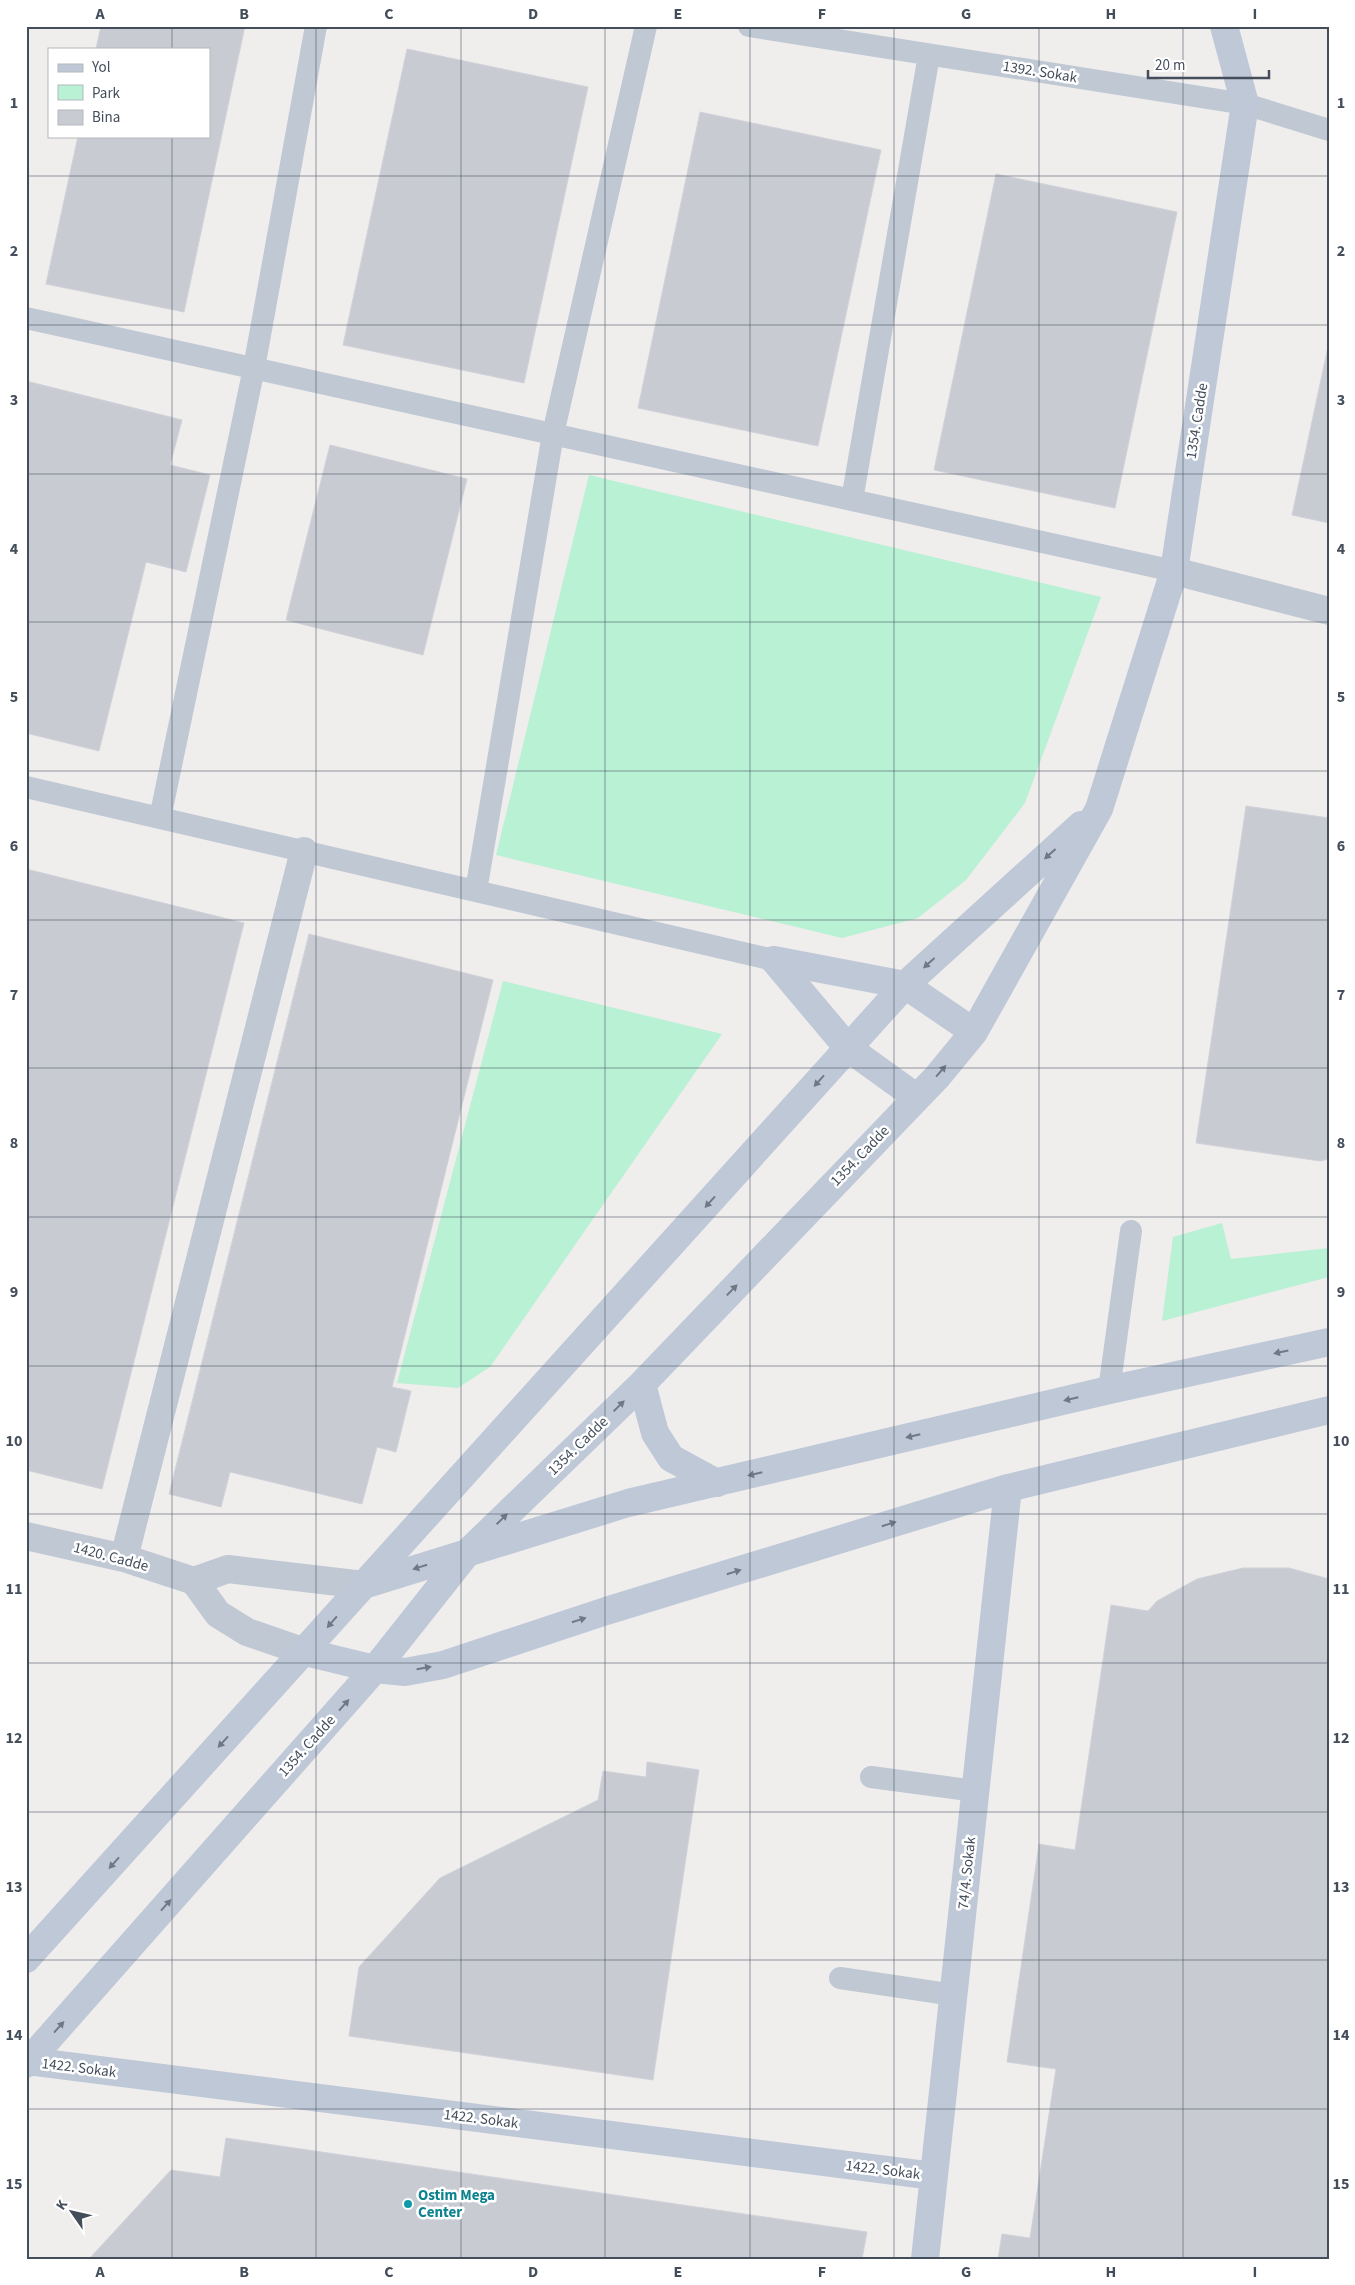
<svg xmlns="http://www.w3.org/2000/svg" width="1355" height="2285" viewBox="0 0 1355 2285" font-family="'Source Sans 3',sans-serif">
<rect width="100%" height="100%" fill="#f0eded"/>
<path fill="#b8f1d4" d="M 589,475 L 1101,597 L 1025,803 L 966,880 L 918,918 L 842,938 L 496,855 Z
M 503,981 L 722,1034 L 490,1367 L 458,1388 L 397,1383 Z
M 1222,1223 L 1231,1259 L 1329,1248 L 1329,1277 L 1162,1321 L 1173,1237 Z"/>
<path fill="#c9cbd3" stroke="#d1d2d9" d="M 101,26 L 245,26 L 184,312 L 46,284 L 78,136 L 209,136 L 209,49 L 96,49 Z
M 407,49 L 588,87 L 524,383 L 343,345 Z
M 700,112 L 881,150 L 818,446 L 638,408 Z
M 996,174 L 1177,212 L 1115,508 L 934,470 Z
M 1329,342 L 1329,523 L 1292,515 Z
M 26,381 L 182,420 L 170,465 L 210,475 L 186,572 L 146,562 L 99,751 L 26,733 Z
M 330,445 L 467,479 L 423,655 L 286,620 Z
M 1246,806 L 1329,818 L 1329,1159 L 1320,1161 L 1196,1143 Z
M 26,869 L 244,923 L 102,1489 L 26,1470 Z
M 309,934 L 493,980 L 392,1387 L 411,1391 L 396,1452 L 377,1447 L 362,1504 L 230,1472 L 221,1507 L 169,1494 Z
M 1243,1568 L 1289,1568 L 1329,1579 L 1329,2259 L 998,2259 L 1002,2234 L 1030,2238 L 1056,2069 L 1007,2062 L 1039,1844 L 1075,1850 L 1111,1605 L 1148,1611 L 1157,1601 L 1197,1579 Z
M 647,1762 L 699,1770 L 653,2080 L 349,2036 L 359,1967 L 440,1878 L 598,1800 L 603,1771 L 646,1777 Z
M 226,2138 L 867,2232 L 862,2259 L 89,2259 L 171,2170 L 220,2177 Z"/>
<g fill="none" stroke-linecap="round" stroke-linejoin="round">
<path stroke="#bfc8d3" stroke-width="22" d="M 749,26 L 1245,104 L 1329,130
M 26,318 L 1174,571
M 852,500 L 929,55
M 26,787 L 774,960
M 160,818 L 254,368 L 316,26
M 476,891 L 553,434 L 646,26
M 1109,1390 L 1131,1231
M 871,1777 L 976,1791
M 840,1978 L 954,1995"/>
<path stroke="#bfc8d3" stroke-width="28" d="M 1174,571 L 1329,611
M 26,1536 L 124,1558 L 194,1581 L 228,1569 L 364,1585
M 124,1558 L 304,851
M 194,1581 L 218,1614 L 247,1632 L 305,1652"/>
<path stroke="#bec8d7" stroke-width="28" d="M 774,960 L 905,985 L 974,1032
M 774,960 L 848,1048 L 916,1097
M 642,1384 L 655,1433 L 671,1458 L 717,1483
M 364,1585 L 628,1503 L 1109,1390 L 1329,1342
M 305,1652 L 375,1669 L 405,1672 L 443,1665 L 606,1611 L 1008,1488 L 1329,1410
M 26,1959 L 905,985 L 1081,825
M 28,2061 L 934,2176
M 26,2064 L 375,1669 L 467,1553 L 642,1384 L 937,1077 L 974,1032 L 1099,809 L 1174,571 L 1245,104 L 1224,26
M 925,2259 L 1008,1488"/>
</g>
<defs><path id="oneway-solid" d="M-6-.8H1V-3.2L6.5 0L1 3.2V.8H-6Z" transform="scale(1.25)"/></defs>
<g fill="#6f7986">
<use href="#oneway-solid" transform="translate(1050 854) rotate(138)"/>
<use href="#oneway-solid" transform="translate(929 963) rotate(138)"/>
<use href="#oneway-solid" transform="translate(941 1071) rotate(-49)"/>
<use href="#oneway-solid" transform="translate(819 1081) rotate(132)"/>
<use href="#oneway-solid" transform="translate(710 1202) rotate(132)"/>
<use href="#oneway-solid" transform="translate(732 1290) rotate(-46)"/>
<use href="#oneway-solid" transform="translate(1281 1352) rotate(168)"/>
<use href="#oneway-solid" transform="translate(1071 1399) rotate(167)"/>
<use href="#oneway-solid" transform="translate(619 1406) rotate(-44)"/>
<use href="#oneway-solid" transform="translate(913 1436) rotate(167)"/>
<use href="#oneway-solid" transform="translate(755 1474) rotate(167)"/>
<use href="#oneway-solid" transform="translate(502 1519) rotate(-44)"/>
<use href="#oneway-solid" transform="translate(889 1524) rotate(-17)"/>
<use href="#oneway-solid" transform="translate(420 1567) rotate(163)"/>
<use href="#oneway-solid" transform="translate(734 1572) rotate(-17)"/>
<use href="#oneway-solid" transform="translate(579 1620) rotate(-18)"/>
<use href="#oneway-solid" transform="translate(332 1622) rotate(131)"/>
<use href="#oneway-solid" transform="translate(424 1668) rotate(-10)"/>
<use href="#oneway-solid" transform="translate(344 1705) rotate(-48)"/>
<use href="#oneway-solid" transform="translate(223 1742) rotate(132)"/>
<use href="#oneway-solid" transform="translate(114 1863) rotate(132)"/>
<use href="#oneway-solid" transform="translate(166 1905) rotate(-48)"/>
<use href="#oneway-solid" transform="translate(59 2027) rotate(-48)"/>
</g>
<path fill="none" stroke="#444e5b" stroke-width="1" stroke-opacity="0.55" d="M 172,26 L 172,49M 316,26 L 316,2259M 461,26 L 461,2259M 605,26 L 605,2259M 750,26 L 750,2259M 894,26 L 894,2259M 1039,26 L 1039,2259M 1183,26 L 1183,2259M 172,136 L 172,2259M 26,176 L 1329,176M 26,325 L 1329,325M 26,474 L 1329,474M 26,622 L 1329,622M 26,771 L 1329,771M 26,920 L 1329,920M 26,1068 L 1329,1068M 26,1217 L 1329,1217M 26,1366 L 1329,1366M 26,1514 L 1329,1514M 26,1663 L 1329,1663M 26,1812 L 1329,1812M 26,1960 L 1329,1960M 26,2109 L 1329,2109"/>
<circle fill="#0f9aa8" stroke="#fff" stroke-width="2" cx="408" cy="2204" r="5"/>
<g text-anchor="middle" dominant-baseline="central" stroke-width="5" stroke-linejoin="round" paint-order="stroke">
<g font-size="15" fill="#444e5b" stroke="#fff">
<text transform="translate(1040 72) rotate(9)">1392. Sokak</text>
<text transform="translate(1197 421) rotate(-81)">1354. Cadde</text>
<text transform="translate(860 1156) rotate(-46)">1354. Cadde</text>
<text transform="translate(578 1446) rotate(-44)">1354. Cadde</text>
<text transform="translate(111 1557) rotate(15)">1420. Cadde</text>
<text transform="translate(307 1746) rotate(-48)">1354. Cadde</text>
<text transform="translate(967 1873) rotate(-84)">74/4. Sokak</text>
<text transform="translate(79 2068) rotate(7)">1422. Sokak</text>
<text transform="translate(481 2119) rotate(7)">1422. Sokak</text>
<text transform="translate(883 2170) rotate(7)">1422. Sokak</text>
</g>
<g font-size="15" font-weight="bold" fill="#0d838f" stroke="#fff" text-anchor="start">
<text x="418" y="2195">Ostim Mega<tspan x="418" dy="17">Center</tspan></text>
</g>
</g>
<rect width="1355" height="2285" fill="none" stroke="#ffffff" stroke-width="55"/>
<rect x="48" y="48" width="162" height="90" fill="#ffffff" stroke="#b4b8bd"/>
<rect x="58" y="64" width="25" height="8" fill="#bec8d7" stroke="#b4b8bd"/>
<text x="92" y="72" font-size="15" fill="#444e5b">Yol</text>
<rect x="58" y="85" width="25" height="15" fill="#b8f1d4" stroke="#b4b8bd"/>
<text x="92" y="98" font-size="15" fill="#444e5b">Park</text>
<rect x="58" y="110" width="25" height="15" fill="#c9cbd3" stroke="#b4b8bd"/>
<text x="92" y="122" font-size="15" fill="#444e5b">Bina</text>
<g transform="translate(72 2212) rotate(304)" stroke="#ffffff" stroke-width="4" paint-order="stroke">
<path d="M0-4L9 19L0 12L-9 19Z" fill="#444e5b"/>
<text y="-8" font-size="14" font-weight="bold" text-anchor="middle" fill="#444e5b">K</text>
</g>
<path d="M1148 70v8h121v-8" fill="none" stroke="#444e5b" stroke-width="2.5"/>
<text x="1155" y="70" font-size="15" fill="#444e5b" stroke="#ffffff" stroke-width="4" paint-order="stroke">20 m</text>
<rect x="28" y="28" width="1300" height="2230" fill="none" stroke="#444e5b" stroke-width="2"/>
<g font-size="16" text-anchor="middle" font-weight="bold" fill="#444e5b">
<text x="100" y="19">A</text>
<text x="244" y="19">B</text>
<text x="389" y="19">C</text>
<text x="533" y="19">D</text>
<text x="678" y="19">E</text>
<text x="822" y="19">F</text>
<text x="966" y="19">G</text>
<text x="1111" y="19">H</text>
<text x="1255" y="19">I</text>
<text x="14" y="108">1</text>
<text x="1341" y="108">1</text>
<text x="14" y="256">2</text>
<text x="1341" y="256">2</text>
<text x="14" y="405">3</text>
<text x="1341" y="405">3</text>
<text x="14" y="554">4</text>
<text x="1341" y="554">4</text>
<text x="14" y="702">5</text>
<text x="1341" y="702">5</text>
<text x="14" y="851">6</text>
<text x="1341" y="851">6</text>
<text x="14" y="1000">7</text>
<text x="1341" y="1000">7</text>
<text x="14" y="1148">8</text>
<text x="1341" y="1148">8</text>
<text x="14" y="1297">9</text>
<text x="1341" y="1297">9</text>
<text x="14" y="1446">10</text>
<text x="1341" y="1446">10</text>
<text x="14" y="1594">11</text>
<text x="1341" y="1594">11</text>
<text x="14" y="1743">12</text>
<text x="1341" y="1743">12</text>
<text x="14" y="1892">13</text>
<text x="1341" y="1892">13</text>
<text x="14" y="2040">14</text>
<text x="1341" y="2040">14</text>
<text x="14" y="2189">15</text>
<text x="1341" y="2189">15</text>
<text x="100" y="2277">A</text>
<text x="244" y="2277">B</text>
<text x="389" y="2277">C</text>
<text x="533" y="2277">D</text>
<text x="678" y="2277">E</text>
<text x="822" y="2277">F</text>
<text x="966" y="2277">G</text>
<text x="1111" y="2277">H</text>
<text x="1255" y="2277">I</text>
</g>
</svg>
